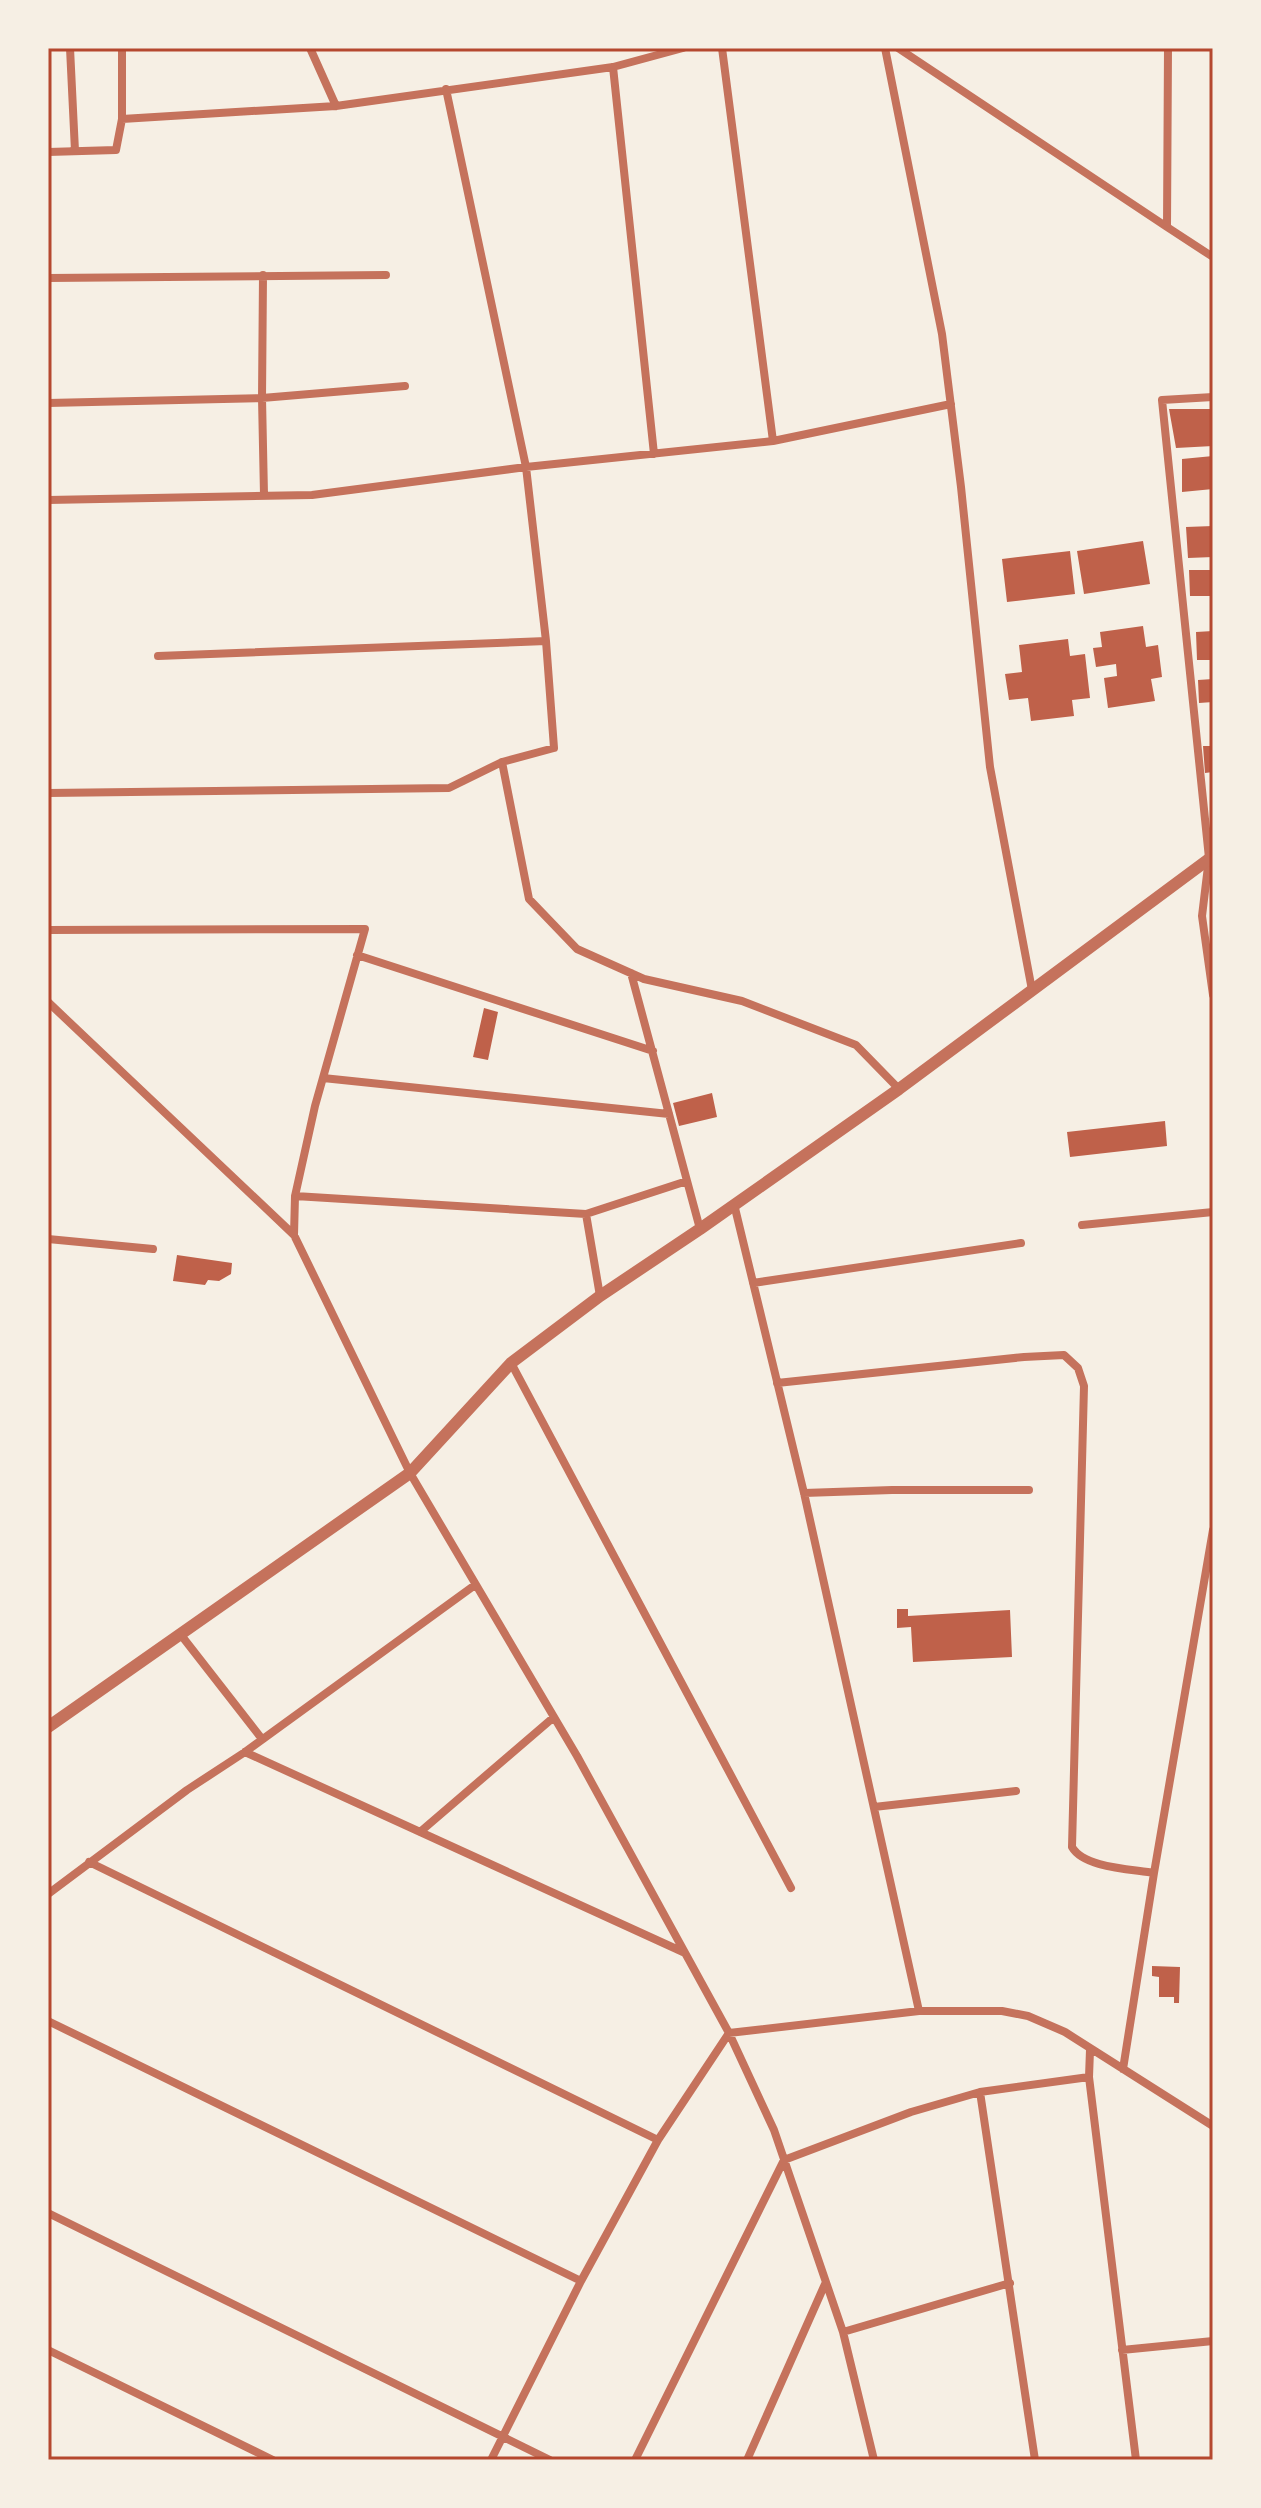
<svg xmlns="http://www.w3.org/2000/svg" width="1261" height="2508" viewBox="0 0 1261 2508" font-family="Roboto,sans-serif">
<rect width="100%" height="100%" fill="#f6efe4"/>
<path fill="#bf614a" d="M 1169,409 L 1213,409 L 1213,446 L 1176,448 Z
M 1213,456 L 1213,489 L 1182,492 L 1182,459 Z
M 1213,526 L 1213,557 L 1188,558 L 1186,527 Z
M 1143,541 L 1150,584 L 1084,594 L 1077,551 Z
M 1070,551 L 1075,594 L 1007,602 L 1002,559 Z
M 1189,570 L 1213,570 L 1213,596 L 1190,596 Z
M 1143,626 L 1146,647 L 1158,645 L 1162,677 L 1151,679 L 1155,701 L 1108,708 L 1104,678 L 1117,676 L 1116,664 L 1096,667 L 1093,648 L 1102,647 L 1100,632 Z
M 1213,631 L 1213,660 L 1197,660 L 1196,632 Z
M 1068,639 L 1070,656 L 1085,654 L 1090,698 L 1072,700 L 1074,716 L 1031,721 L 1028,698 L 1009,700 L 1005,674 L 1022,672 L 1019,645 Z
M 1213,679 L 1213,702 L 1199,703 L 1198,680 Z
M 1203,746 L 1213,746 L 1213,772 L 1205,773 Z
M 484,1008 L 498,1012 L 488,1060 L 473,1057 Z
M 712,1093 L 717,1117 L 679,1126 L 673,1103 Z
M 1165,1121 L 1167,1146 L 1070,1157 L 1067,1132 Z
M 177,1255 L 232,1263 L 231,1274 L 219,1281 L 208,1280 L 205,1285 L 173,1281 Z
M 897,1609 L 908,1609 L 908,1616 L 1010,1610 L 1012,1657 L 913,1662 L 911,1627 L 897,1628 Z
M 1152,1966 L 1180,1967 L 1179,2003 L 1174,2003 L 1174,1997 L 1159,1997 L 1159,1977 L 1152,1976 Z"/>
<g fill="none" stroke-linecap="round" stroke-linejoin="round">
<path stroke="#c5725c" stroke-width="8" d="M 70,48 L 75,151
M 122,48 L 122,119 L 336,106 L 613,67 L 683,48
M 310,48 L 336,106
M 722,48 L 773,441
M 885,48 L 942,334 L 961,487 L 990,767 L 1032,990
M 898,48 L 1167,227 L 1168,48
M 613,67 L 654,454
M 48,152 L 116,150 L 122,119
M 1167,227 L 1213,257
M 263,275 L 262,398 L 264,495
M 48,278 L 386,275
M 1213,397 L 1162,400 L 1209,858 L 1202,916 L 1213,995
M 48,403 L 262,398 L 405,386
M 48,500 L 312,495 L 526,467 L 773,441 L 951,404
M 158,656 L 546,641 L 526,467 L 446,89
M 502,762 L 529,899 L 577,949 L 644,979 L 742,1001 L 856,1045 L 899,1089
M 48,793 L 449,788 L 502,762 L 554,748 L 546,641
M 48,930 L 365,929 L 315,1106 L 295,1196 L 294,1235
M 357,955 L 653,1051
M 631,973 L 700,1229
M 48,1002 L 294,1235 L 410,1473 L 577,1756 L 729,2033 L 774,2130 L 843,2332 L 874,2460
M 323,1078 L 669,1114
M 295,1196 L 586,1214 L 687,1181
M 586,1214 L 600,1296
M 1082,1225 L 1213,1212
M 48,1239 L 153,1249
M 753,1283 L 1021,1243
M 511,1363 L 791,1888
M 777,1383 L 1024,1357 L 1064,1355 L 1078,1368 L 1084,1386 L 1072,1847 C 1084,1868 1131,1869 1154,1873
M 804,1493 L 892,1490 L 1029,1490
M 181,1635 L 262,1739
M 245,1752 L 683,1952
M 874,1807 L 1016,1791
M 420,1832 L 554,1717
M 89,1862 L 658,2140
M 48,1894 L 187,1790 L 245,1752 L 475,1585
M 919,2011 L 1002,2011 L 1028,2016 L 1065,2032 L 1213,2126
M 48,2021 L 581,2281
M 1090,2050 L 1089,2077 L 1136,2460
M 1123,2069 L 1154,1873 L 1213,1530
M 980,2092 L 1035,2460
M 48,2213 L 550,2460
M 843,2332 L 1010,2283
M 48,2350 L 273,2460
M 1122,2350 L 1213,2341
M 491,2460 L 581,2281 L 658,2140 L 729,2033 L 919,2011 L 804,1493 L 734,1204
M 635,2460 L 784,2160 L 911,2112 L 980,2092 L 1089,2077
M 747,2460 L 825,2284"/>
<path stroke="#c5725c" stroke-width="12" d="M 48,1727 L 410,1473 L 511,1363 L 600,1296 L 700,1229 L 899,1089 L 1213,856"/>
</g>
<rect width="1261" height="2508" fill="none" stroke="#f6efe4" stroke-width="100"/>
<rect x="50" y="50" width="1161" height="2408" fill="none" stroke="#b5482f" stroke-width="3"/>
</svg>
